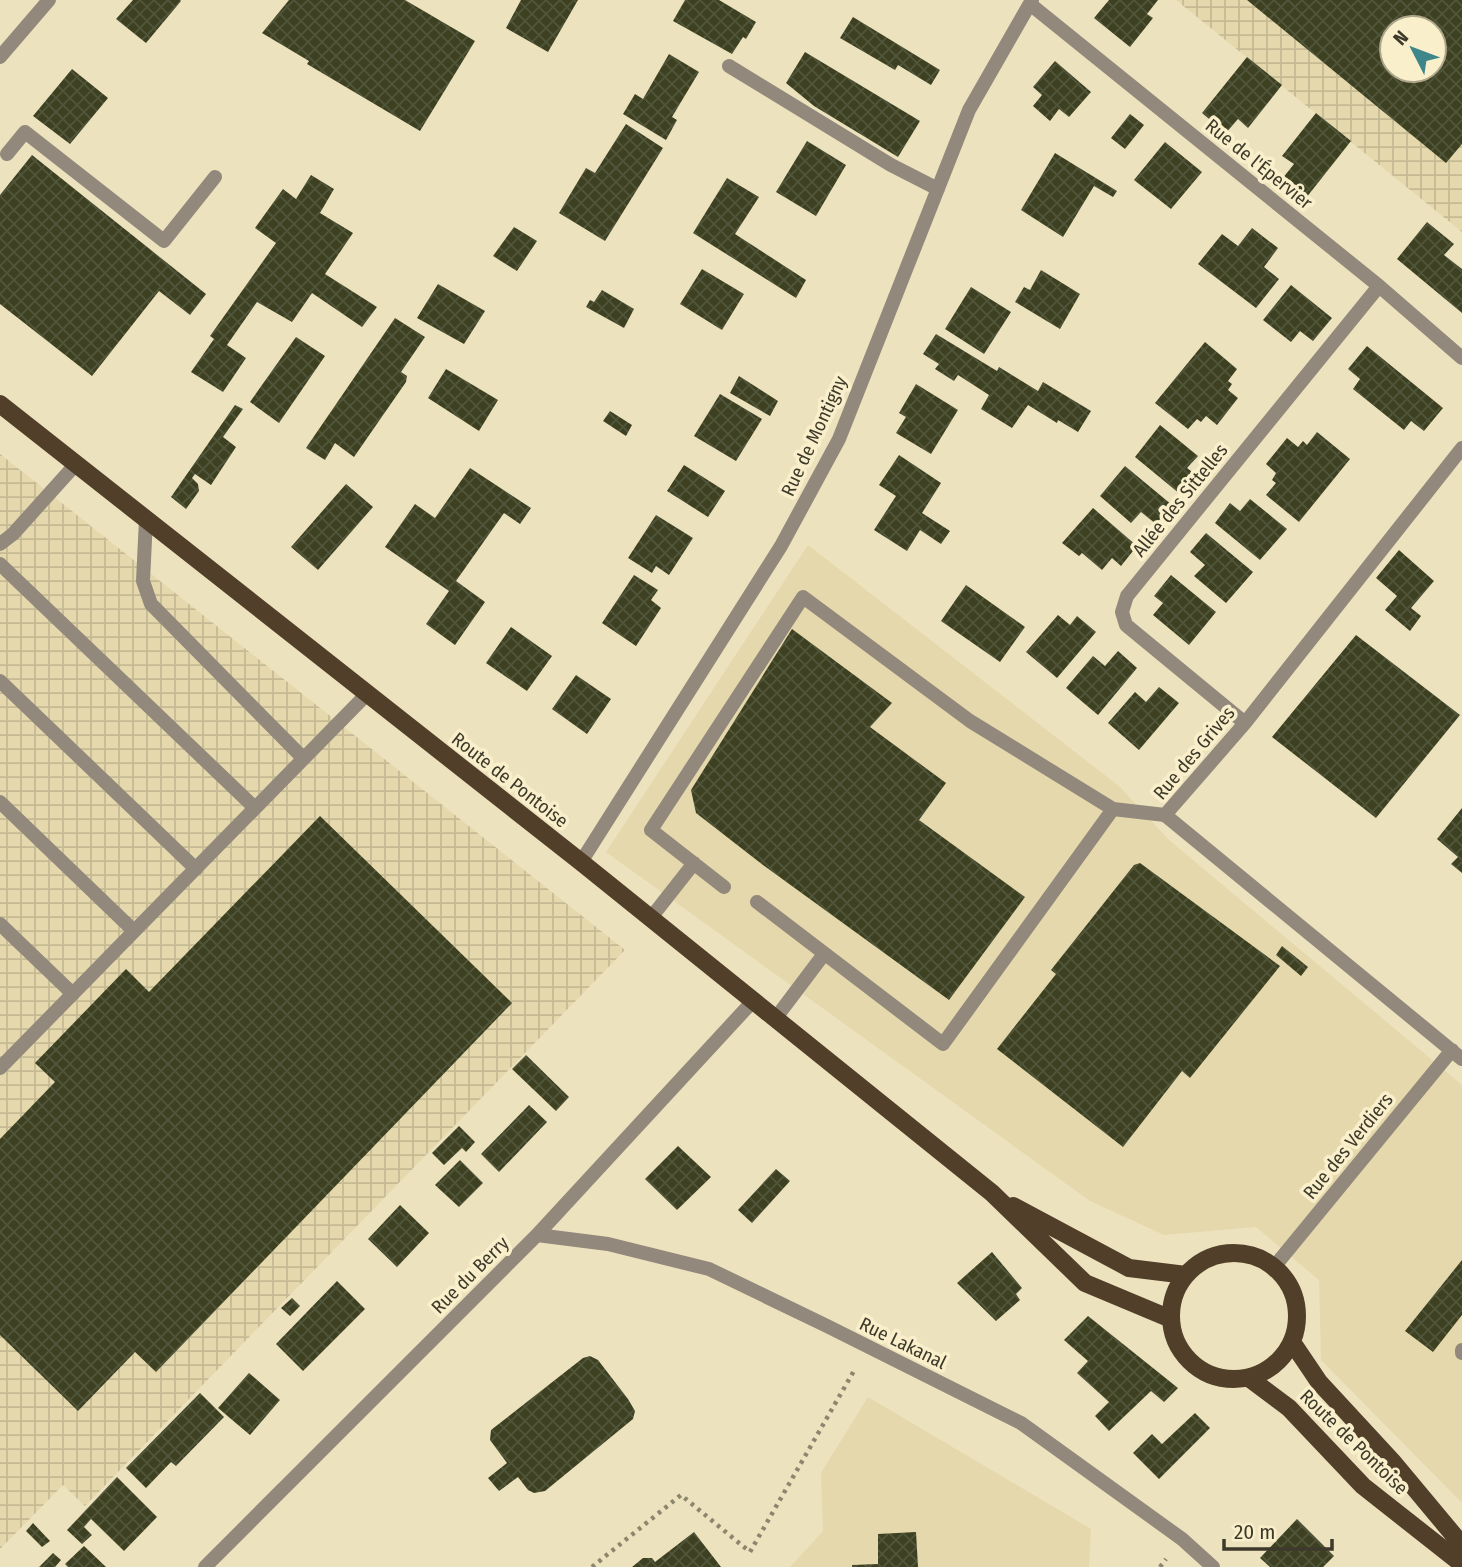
<svg xmlns="http://www.w3.org/2000/svg" width="1462" height="1567" viewBox="0 0 1462 1567" font-family="'Fira Sans Condensed',sans-serif">
<defs>
<pattern id="industrial-grid" width="8" height="8" patternUnits="userSpaceOnUse" patternTransform="scale(1.75)"><rect width="8" height="8" fill="#e5d8ac"/><path d="M0 4h8M4 0v8" fill="none" stroke="#c5ba94"/></pattern>
<pattern id="building-cross-hatch" width="8" height="8" patternUnits="userSpaceOnUse" patternTransform="scale(1.75)"><rect width="8" height="8" fill="#3d4122"/><path d="M0 0l8 8M0 8l8-8" fill="none" stroke="#51553a"/></pattern>
</defs>
<rect width="100%" height="100%" fill="#ede2be"/>
<path fill="#e5d8ac" d="M 808,545 L 1119,786 L 1169,840 L 1462,1085 L 1462,1503 L 1321,1360 L 1319,1280 L 1256,1227 L 1164,1235 L 1090,1201 L 606,852 Z
M 868,1397 L 1091,1529 L 1089,1567 L 790,1567 L 823,1531 L 821,1473 Z"/>
<path fill="url(#industrial-grid)" fill-rule="evenodd" d="M 1176,0 L 1462,0 L 1462,232 ZM 1392,28 L 1434,28 L 1434,70 L 1392,70 Z
M 0,454 L 625,950 L 85,1506 L 63,1485 L 0,1549 Z"/>
<path fill="url(#building-cross-hatch)" fill-rule="evenodd" d="M 133,0 L 180,0 L 181,1 L 146,43 L 116,19 Z
M 289,0 L 405,0 L 475,41 L 420,131 L 307,64 L 309,61 L 262,33 Z
M 521,0 L 578,0 L 548,52 L 506,28 Z
M 685,0 L 719,0 L 756,22 L 746,39 L 743,37 L 732,54 L 673,21 Z
M 1109,0 L 1158,0 L 1147,14 L 1153,18 L 1130,47 L 1094,18 Z
M 1247,0 L 1462,0 L 1462,144 L 1446,163 ZM 1392,28 L 1434,28 L 1434,70 L 1392,70 Z
M 853,17 L 940,70 L 931,85 L 898,65 L 895,70 L 840,38 Z
M 805,52 L 920,121 L 898,157 L 814,106 L 786,83 Z
M 669,54 L 699,72 L 672,117 L 677,120 L 666,140 L 623,114 L 635,94 L 643,99 Z
M 1247,57 L 1282,85 L 1248,128 L 1238,119 L 1226,133 L 1202,113 Z
M 1055,61 L 1091,92 L 1069,117 L 1059,109 L 1050,121 L 1033,106 L 1042,95 L 1033,87 Z
M 72,69 L 108,98 L 70,144 L 33,116 Z
M 1316,113 L 1351,141 L 1306,198 L 1282,179 L 1294,164 L 1282,156 Z
M 1130,114 L 1144,125 L 1125,149 L 1111,138 Z
M 626,124 L 663,148 L 605,241 L 559,213 L 586,168 L 595,173 Z
M 807,141 L 846,165 L 816,216 L 776,192 Z
M 1165,142 L 1202,172 L 1171,209 L 1134,180 Z
M 1055,153 L 1117,191 L 1113,197 L 1094,186 L 1063,237 L 1021,210 Z
M 32,155 L 206,294 L 190,315 L 159,291 L 92,376 L 0,304 L 0,195 Z
M 311,175 L 334,189 L 320,213 L 353,233 L 325,274 L 377,307 L 362,327 L 312,293 L 292,322 L 257,302 L 227,345 L 246,358 L 223,392 L 191,372 L 214,339 L 210,336 L 276,243 L 255,228 L 283,189 L 296,199 Z
M 727,178 L 759,197 L 735,234 L 806,280 L 796,298 L 693,233 Z
M 1427,222 L 1454,244 L 1444,255 L 1462,269 L 1462,313 L 1397,259 Z
M 514,227 L 537,241 L 517,271 L 493,256 Z
M 1252,228 L 1278,248 L 1264,267 L 1279,279 L 1256,308 L 1198,264 L 1222,234 L 1238,246 Z
M 702,269 L 744,294 L 722,330 L 680,304 Z
M 1041,270 L 1080,294 L 1060,329 L 1015,302 L 1024,287 L 1030,290 Z
M 438,284 L 485,311 L 464,344 L 417,318 Z
M 1291,285 L 1332,318 L 1313,341 L 1300,331 L 1291,342 L 1263,320 Z
M 971,287 L 1011,312 L 984,354 L 945,329 Z
M 602,290 L 634,309 L 624,328 L 586,307 L 590,300 L 594,302 Z
M 395,318 L 425,337 L 401,372 L 407,376 L 406,382 L 354,457 L 335,443 L 325,460 L 306,448 Z
M 936,334 L 997,371 L 999,367 L 1038,391 L 1043,382 L 1091,411 L 1078,432 L 1058,420 L 1057,423 L 1028,405 L 1012,428 L 981,409 L 989,395 L 958,375 L 954,381 L 935,369 L 939,364 L 923,354 Z
M 296,337 L 325,356 L 279,423 L 250,402 Z
M 1205,342 L 1237,369 L 1228,381 L 1232,384 L 1228,390 L 1238,398 L 1217,425 L 1206,416 L 1201,422 L 1197,419 L 1188,429 L 1155,403 Z
M 1367,346 L 1443,408 L 1424,431 L 1411,421 L 1404,430 L 1353,389 L 1360,379 L 1348,369 Z
M 446,369 L 498,400 L 479,431 L 428,398 Z
M 739,376 L 778,401 L 770,416 L 730,393 Z
M 916,384 L 958,410 L 931,454 L 896,433 L 906,417 L 899,413 Z
M 720,394 L 762,419 L 736,461 L 694,436 Z
M 235,405 L 243,409 L 223,437 L 236,447 L 211,485 L 195,474 L 192,478 L 198,484 L 199,491 L 186,509 L 171,497 Z
M 610,411 L 632,425 L 626,436 L 603,421 Z
M 1160,425 L 1198,456 L 1187,468 L 1196,475 L 1180,494 L 1135,457 Z
M 1317,432 L 1350,459 L 1299,522 L 1266,495 L 1276,483 L 1272,480 L 1276,473 L 1266,464 L 1287,438 L 1298,447 L 1303,441 L 1307,445 Z
M 899,455 L 941,483 L 922,513 L 950,531 L 941,544 L 920,530 L 907,551 L 874,530 L 896,496 L 879,485 Z
M 684,465 L 725,491 L 708,517 L 667,491 Z
M 1125,466 L 1172,505 L 1156,524 L 1141,512 L 1131,523 L 1100,496 Z
M 470,468 L 531,508 L 520,524 L 504,513 L 456,581 L 485,602 L 455,645 L 426,624 L 449,591 L 385,547 L 415,504 L 435,518 Z
M 346,484 L 373,507 L 318,570 L 291,547 Z
M 1250,499 L 1287,529 L 1260,560 L 1215,523 L 1230,503 L 1240,511 Z
M 1093,508 L 1137,546 L 1121,566 L 1112,558 L 1102,570 L 1082,553 L 1079,556 L 1062,543 Z
M 656,515 L 693,538 L 669,575 L 656,566 L 652,573 L 628,558 Z
M 1206,533 L 1253,572 L 1226,603 L 1194,576 L 1205,565 L 1190,552 Z
M 1399,550 L 1434,581 L 1411,608 L 1421,616 L 1410,631 L 1385,610 L 1397,596 L 1376,578 Z
M 634,575 L 658,590 L 651,600 L 661,608 L 636,646 L 602,623 Z
M 1171,575 L 1216,612 L 1189,645 L 1153,615 L 1163,603 L 1154,596 Z
M 966,585 L 1025,627 L 1000,662 L 941,621 Z
M 1058,615 L 1070,625 L 1077,616 L 1096,632 L 1057,678 L 1026,652 Z
M 511,627 L 552,656 L 527,691 L 486,663 Z
M 792,629 L 892,703 L 870,727 L 946,783 L 919,820 L 1025,897 L 949,1000 L 763,865 L 696,813 L 691,790 Z
M 1356,635 L 1460,715 L 1376,818 L 1272,737 Z
M 1118,651 L 1137,668 L 1098,715 L 1066,688 L 1093,656 L 1105,666 Z
M 576,675 L 611,699 L 587,734 L 552,709 Z
M 1159,687 L 1179,703 L 1139,750 L 1108,723 L 1135,692 L 1146,702 Z
M 1462,808 L 1462,873 L 1451,864 L 1458,857 L 1437,839 Z
M 320,816 L 512,1003 L 156,1372 L 135,1352 L 78,1411 L 0,1335 L 0,1139 L 55,1082 L 35,1063 L 126,969 L 149,992 Z
M 1140,863 L 1280,966 L 1190,1078 L 1182,1071 L 1123,1147 L 997,1049 L 1056,974 L 1051,970 L 1134,865 Z
M 1282,946 L 1308,967 L 1301,976 L 1276,955 Z
M 526,1055 L 569,1097 L 556,1111 L 512,1069 Z
M 529,1105 L 547,1122 L 499,1172 L 481,1154 Z
M 459,1126 L 475,1142 L 466,1152 L 462,1148 L 444,1165 L 432,1153 Z
M 678,1146 L 711,1177 L 677,1210 L 645,1179 Z
M 460,1160 L 483,1183 L 459,1207 L 435,1185 Z
M 776,1169 L 790,1181 L 752,1223 L 738,1210 Z
M 400,1205 L 429,1233 L 397,1267 L 368,1239 Z
M 992,1252 L 1022,1288 L 1016,1294 L 1020,1300 L 996,1321 L 957,1283 Z
M 1462,1260 L 1462,1315 L 1433,1352 L 1405,1331 Z
M 337,1281 L 365,1309 L 303,1371 L 276,1344 Z
M 292,1298 L 300,1306 L 290,1316 L 281,1308 Z
M 1088,1316 L 1178,1388 L 1164,1402 L 1151,1391 L 1109,1431 L 1095,1416 L 1109,1402 L 1077,1373 L 1088,1361 L 1064,1340 Z
M 590,1356 L 598,1360 L 628,1399 L 635,1411 L 633,1419 L 545,1491 L 534,1493 L 528,1490 L 518,1477 L 499,1491 L 488,1478 L 507,1463 L 490,1440 L 491,1430 L 583,1358 Z
M 249,1373 L 280,1400 L 250,1435 L 218,1408 Z
M 200,1393 L 224,1417 L 176,1466 L 171,1462 L 146,1488 L 126,1468 Z
M 1195,1413 L 1210,1428 L 1159,1479 L 1133,1453 L 1152,1434 L 1162,1444 Z
M 117,1477 L 157,1517 L 124,1551 L 91,1519 L 84,1527 L 92,1535 L 82,1544 L 67,1530 Z
M 1297,1519 L 1334,1556 L 1323,1567 L 1270,1567 L 1260,1558 Z
M 33,1523 L 50,1541 L 42,1547 L 26,1531 Z
M 694,1532 L 721,1567 L 632,1567 L 643,1558 L 652,1558 L 655,1562 Z
M 916,1532 L 918,1567 L 852,1567 L 852,1565 L 878,1564 L 878,1534 Z
M 84,1546 L 106,1567 L 68,1567 L 65,1564 Z
M 53,1553 L 61,1560 L 55,1567 L 39,1567 Z"/>
<g fill="none" stroke-linecap="round" stroke-linejoin="round">
<path stroke="#8d866e" stroke-width="4.5" stroke-dasharray="3.5 5" stroke-linecap="butt" d="M 592,1567 L 681,1495 L 750,1552 L 855,1369
M 1160,1567 L 1166,1559"/>
<path stroke="#92887b" stroke-width="14" d="M 7,154 L 25,132 L 164,241 L 215,177
M 146,519 L 143,581 L 151,604 L 303,758
M 0,544 L 13,534 L 76,464
M 0,564 L 255,808
M 0,681 L 196,869
M 0,802 L 134,931
M 724,887 L 651,830 L 803,597 L 970,721 L 1113,809 L 1165,815
M 757,902 L 943,1044 L 1113,809
M 650,919 L 694,863
M 0,924 L 73,994
M 775,1019 L 824,954
M 0,1068 L 367,694
M 1462,1350 L 1462,1353"/>
<path stroke="#92887b" stroke-width="14" d="M 1030,4 L 1379,286 L 1462,358
M 0,57 L 49,0
M 729,66 L 891,165 L 938,189
M 1462,448 L 1245,723 L 1165,815 L 1462,1059
M 1245,723 L 1126,625 L 1122,612 L 1127,596 L 1379,286
M 581,862 L 781,546 L 839,439 L 969,110 L 1032,0
M 537,1235 L 608,1244 L 709,1269 L 827,1326 L 1021,1423 L 1182,1539 L 1213,1567
M 1274,1267 L 1452,1050
M 205,1567 L 537,1235 L 753,1001"/>
<path stroke="#513f2a" stroke-width="18" d="M 0,404 L 581,862 L 992,1193 L 1085,1283 L 1171,1319
M 1013,1206 L 1129,1268 L 1186,1275
M1171 1316a63 63 0 1 1 126 0a63 63 0 1 1-126 0Z
M 1292,1342 L 1319,1382 L 1392,1461 L 1462,1545
M 1249,1378 L 1289,1408 L 1363,1486 L 1462,1564"/>
</g>
<g text-anchor="middle" dominant-baseline="central" stroke-width="7" stroke-linejoin="round" paint-order="stroke">
<g font-size="19" fill="#3d392b" stroke="#faefcb">
<text transform="translate(1259 164) rotate(39)">Rue de l'Épervier</text>
<text transform="translate(814 436) rotate(-65)">Rue de Montigny</text>
<text transform="translate(1180 500) rotate(-51)">Allée des Sittelles</text>
<text transform="translate(1194 753) rotate(-50)">Rue des Grives</text>
<text transform="translate(510 780) rotate(38)">Route de Pontoise</text>
<text transform="translate(1348 1146) rotate(-51)">Rue des Verdiers</text>
<text transform="translate(470 1275) rotate(-45)">Rue du Berry</text>
<text transform="translate(903 1343) rotate(26)">Rue Lakanal</text>
<text transform="translate(1354 1442) rotate(44)">Route de Pontoise</text>
</g>
</g>
<g transform="translate(1413 49) rotate(312)"><circle r="33" fill="#faefcb" stroke="#aea68b" stroke-width="2"/>
<path d="M0-5L12 26L0 18L-12 26Z" fill="#3e8689"/>
<text y="-10" font-size="19" font-weight="bold" text-anchor="middle" fill="#3d392b">N</text>
</g>
<path d="M1224 1539v10h108v-10" fill="none" stroke="#3d392b" stroke-width="3.5"/>
<text x="1234" y="1539" font-size="21" fill="#3d392b" stroke="#faefcb" stroke-width="5" paint-order="stroke">20 m</text>
</svg>
